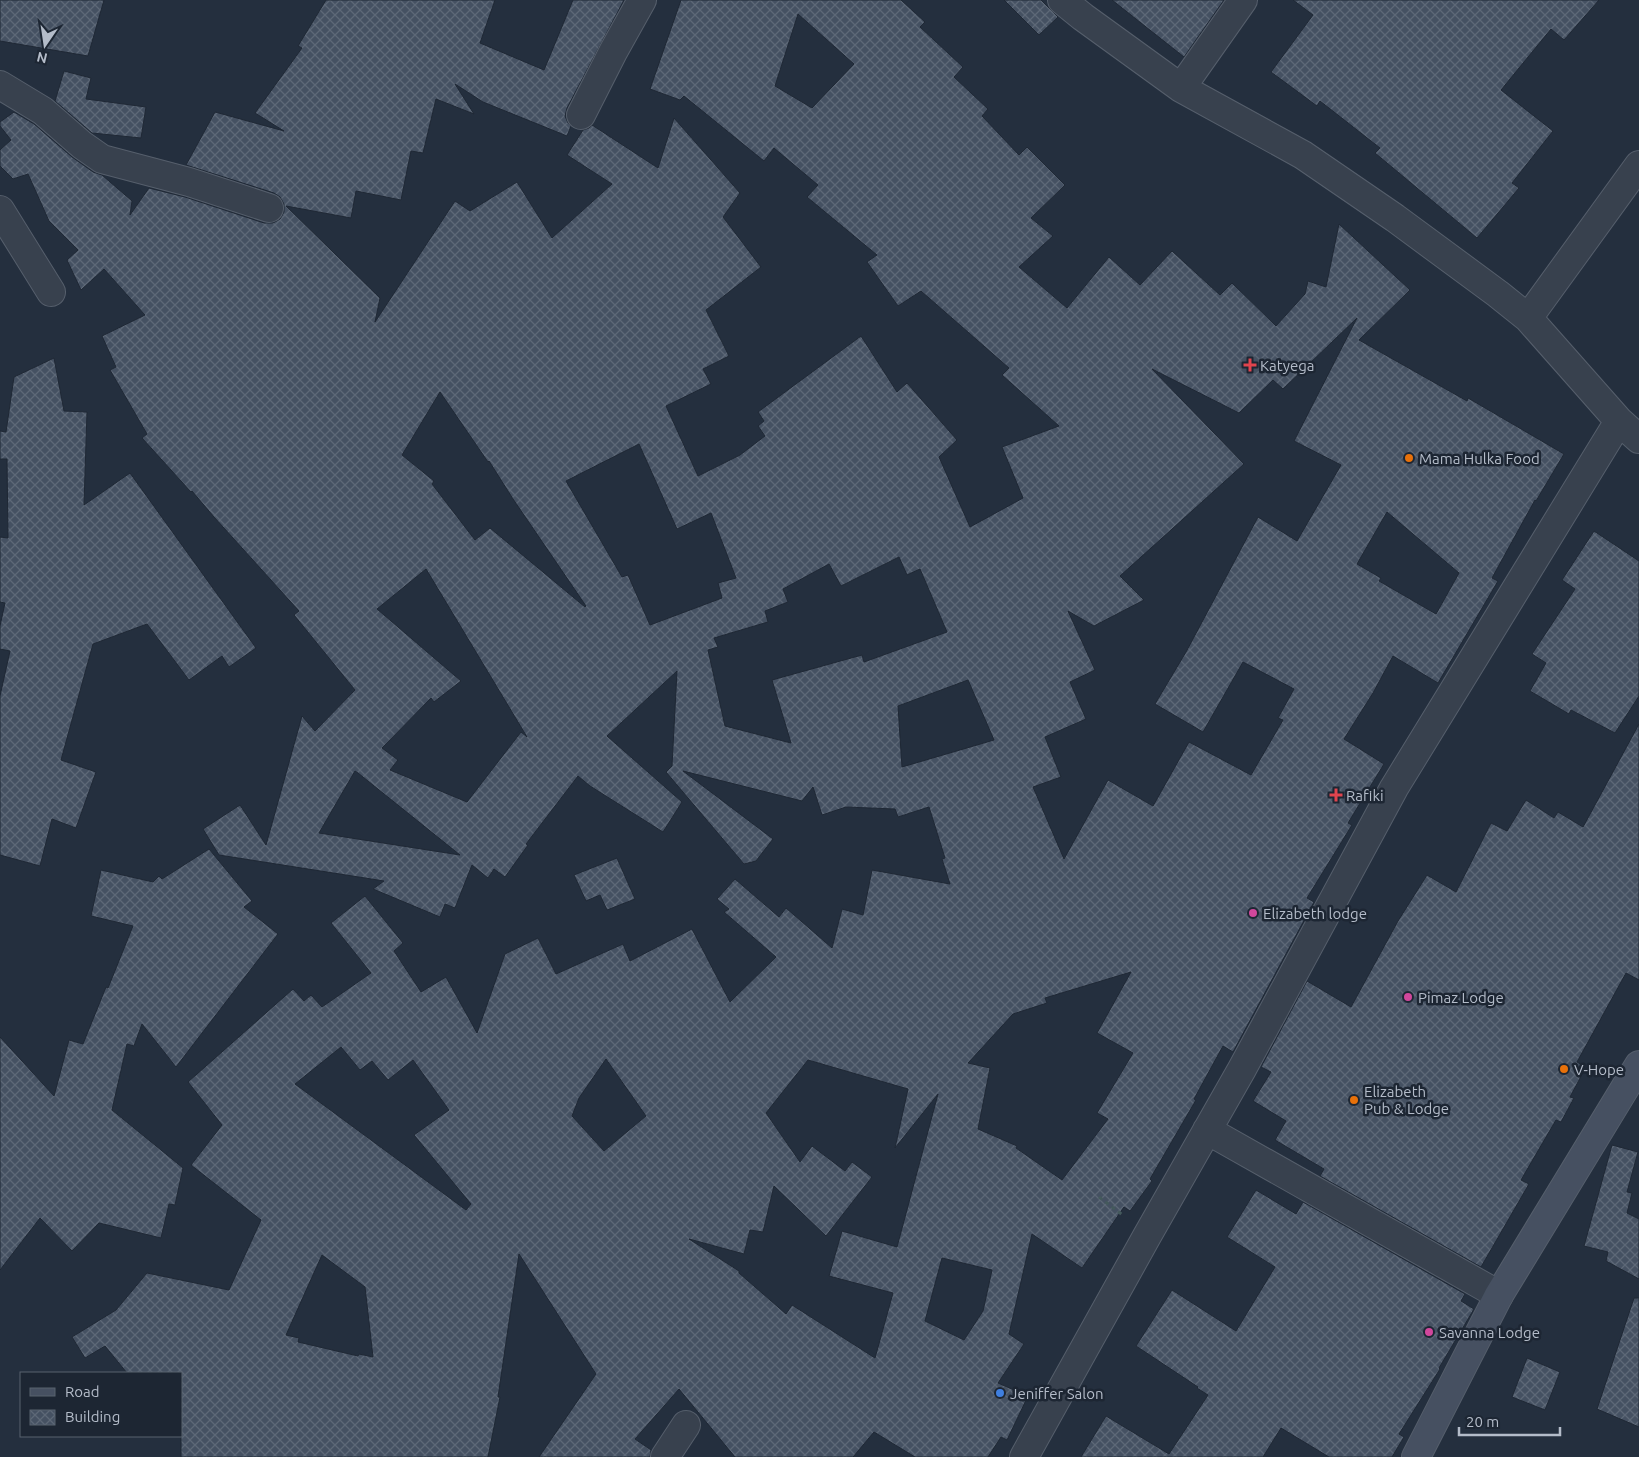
<svg xmlns="http://www.w3.org/2000/svg" width="1639" height="1457" viewBox="0 0 1639 1457" font-family="Ubuntu,sans-serif">
<defs>
<pattern id="building-cross-hatch" width="8" height="8" patternUnits="userSpaceOnUse" patternTransform="scale(1.25)"><rect width="8" height="8" fill="#455162"/><path d="M0 0l8 8M0 8l8-8" fill="none" stroke="#5d6877"/></pattern>
</defs>
<rect width="100%" height="100%" fill="#242f3e"/>
<path fill="url(#building-cross-hatch)" stroke="#1f2835" fill-rule="evenodd" d="M 0,0 L 104,0 L 88,56 L 0,41 Z
M 326,0 L 495,0 L 480,43 L 544,70 L 573,0 L 624,0 L 567,108 L 565,116 L 568,123 L 571,126 L 567,136 L 483,102 L 455,84 L 474,114 L 436,99 L 423,153 L 411,151 L 401,200 L 356,191 L 351,218 L 286,206 L 380,298 L 375,322 L 455,201 L 470,211 L 517,182 L 552,238 L 612,184 L 567,155 L 583,130 L 589,128 L 592,125 L 658,168 L 674,118 L 740,193 L 723,217 L 761,267 L 706,310 L 729,356 L 703,369 L 711,384 L 666,406 L 698,476 L 740,455 L 765,436 L 758,426 L 764,421 L 758,412 L 861,336 L 897,392 L 907,383 L 957,440 L 939,457 L 970,527 L 1023,498 L 1002,447 L 1059,426 L 1002,375 L 1009,368 L 921,291 L 898,306 L 867,262 L 877,255 L 807,197 L 818,185 L 774,148 L 764,161 L 684,96 L 680,100 L 650,89 L 681,0 L 901,0 L 925,22 L 920,27 L 963,67 L 954,77 L 988,109 L 982,116 L 1019,155 L 1027,147 L 1065,185 L 1031,218 L 1053,236 L 1019,267 L 1067,308 L 1109,257 L 1140,285 L 1172,251 L 1220,295 L 1232,283 L 1276,326 L 1305,294 L 1308,281 L 1326,287 L 1339,224 L 1410,290 L 1359,340 L 1467,401 L 1468,398 L 1564,454 L 1536,501 L 1535,500 L 1492,578 L 1498,581 L 1438,683 L 1393,656 L 1373,693 L 1344,739 L 1384,764 L 1348,823 L 1352,825 L 1307,898 L 1314,902 L 1233,1052 L 1223,1046 L 1194,1099 L 1196,1100 L 1150,1179 L 1152,1181 L 1130,1211 L 1124,1207 L 1082,1268 L 1032,1234 L 1009,1334 L 1024,1344 L 998,1383 L 1028,1396 L 1007,1440 L 1001,1437 L 988,1457 L 915,1457 L 874,1432 L 853,1457 L 735,1457 L 679,1389 L 635,1439 L 651,1450 L 650,1457 L 539,1457 L 596,1374 L 519,1254 L 498,1397 L 500,1397 L 488,1457 L 181,1457 L 181,1373 L 127,1373 L 105,1346 L 85,1358 L 72,1337 L 116,1310 L 147,1273 L 229,1290 L 261,1220 L 191,1165 L 222,1125 L 188,1082 L 293,989 L 304,1001 L 311,995 L 322,1007 L 371,973 L 331,923 L 365,896 L 403,943 L 394,951 L 421,992 L 446,977 L 477,1033 L 505,954 L 538,938 L 556,974 L 623,944 L 630,961 L 692,929 L 730,1002 L 776,957 L 724,912 L 729,909 L 717,899 L 735,879 L 779,917 L 786,908 L 832,948 L 842,909 L 863,915 L 872,870 L 950,884 L 942,859 L 945,858 L 929,807 L 898,817 L 895,809 L 846,807 L 822,815 L 813,787 L 802,801 L 683,771 L 773,839 L 756,861 L 744,864 L 666,772 L 672,766 L 677,671 L 607,736 L 682,802 L 663,832 L 590,786 L 578,776 L 526,844 L 528,845 L 505,877 L 494,869 L 488,878 L 472,865 L 455,908 L 445,904 L 440,917 L 373,889 L 384,881 L 219,855 L 203,829 L 240,805 L 266,845 L 302,716 L 315,731 L 355,690 L 294,615 L 299,611 L 214,517 L 192,491 L 191,492 L 142,438 L 147,434 L 110,370 L 116,367 L 102,336 L 145,315 L 104,269 L 81,290 L 67,260 L 78,250 L 49,221 L 28,174 L 13,179 L 0,166 L 0,150 L 11,140 L 0,126 L 0,122 L 14,112 L 34,124 L 72,157 L 93,172 L 102,175 L 132,201 L 130,215 L 149,188 L 185,197 L 264,223 L 273,223 L 280,219 L 284,212 L 284,204 L 280,197 L 274,193 L 186,165 L 215,112 L 284,131 L 255,113 L 302,48 L 298,46 ZM 798,14 L 854,64 L 812,108 L 775,86 ZM 1357,318 L 1294,441 L 1341,465 L 1297,541 L 1258,517 L 1186,652 L 1155,704 L 1203,732 L 1243,662 L 1294,689 L 1278,718 L 1283,720 L 1251,775 L 1189,742 L 1153,806 L 1108,780 L 1064,859 L 1033,787 L 1061,777 L 1045,737 L 1086,719 L 1070,682 L 1095,670 L 1068,611 L 1094,626 L 1144,600 L 1120,576 L 1244,464 L 1152,369 L 1239,413 L 1273,380 L 1283,389 ZM 440,392 L 488,462 L 489,461 L 513,499 L 586,606 L 585,607 L 490,528 L 475,540 L 432,484 L 434,481 L 402,455 ZM 639,444 L 677,529 L 711,513 L 736,578 L 718,583 L 722,598 L 650,625 L 628,575 L 622,577 L 566,481 ZM 1387,512 L 1459,573 L 1436,614 L 1379,581 L 1381,578 L 1357,564 ZM 899,557 L 907,575 L 920,569 L 947,632 L 864,662 L 862,655 L 772,680 L 791,743 L 725,726 L 708,650 L 718,647 L 714,638 L 768,622 L 765,611 L 788,602 L 783,589 L 829,564 L 841,586 ZM 426,569 L 527,737 L 521,732 L 467,802 L 390,770 L 398,760 L 382,748 L 431,698 L 434,702 L 461,681 L 377,609 ZM 968,680 L 994,740 L 902,767 L 898,706 ZM 355,771 L 358,773 L 460,855 L 319,833 ZM 1131,972 L 1097,1033 L 1133,1053 L 1097,1113 L 1108,1119 L 1062,1180 L 1016,1148 L 1017,1146 L 978,1129 L 990,1068 L 968,1063 L 1013,1014 L 1047,1003 L 1045,998 ZM 341,1047 L 360,1070 L 372,1061 L 388,1080 L 413,1060 L 449,1110 L 414,1135 L 471,1204 L 466,1210 L 295,1084 ZM 606,1059 L 646,1116 L 604,1151 L 572,1116 L 579,1098 ZM 808,1060 L 908,1089 L 895,1148 L 938,1094 L 897,1247 L 842,1231 L 829,1276 L 893,1293 L 875,1358 L 792,1305 L 786,1314 L 739,1273 L 739,1271 L 689,1239 L 744,1254 L 750,1230 L 763,1232 L 774,1186 L 826,1236 L 872,1177 L 852,1162 L 845,1171 L 812,1146 L 800,1162 L 766,1113 ZM 322,1255 L 365,1287 L 373,1357 L 359,1354 L 358,1356 L 298,1342 L 299,1338 L 286,1335 ZM 942,1258 L 992,1270 L 983,1311 L 964,1340 L 925,1321 Z
M 1004,0 L 1041,0 L 1058,17 L 1039,35 Z
M 1112,0 L 1224,0 L 1184,57 Z
M 1293,0 L 1599,0 L 1564,40 L 1551,29 L 1501,90 L 1553,131 L 1512,183 L 1519,188 L 1477,238 L 1375,153 L 1380,148 L 1320,101 L 1317,106 L 1271,72 L 1313,15 Z
M 64,71 L 91,78 L 86,99 L 146,107 L 141,138 L 92,133 L 55,101 Z
M 54,358 L 64,411 L 87,412 L 84,505 L 130,473 L 256,648 L 229,667 L 222,656 L 189,680 L 147,624 L 93,644 L 61,760 L 96,772 L 76,828 L 52,819 L 40,866 L 0,855 L 0,696 L 10,651 L 0,649 L 0,626 L 5,603 L 0,602 L 0,537 L 8,538 L 7,459 L 0,459 L 0,431 L 6,432 L 14,377 Z
M 1594,531 L 1639,561 L 1639,696 L 1615,733 L 1571,710 L 1569,714 L 1530,691 L 1546,663 L 1532,654 L 1575,589 L 1562,580 Z
M 1639,724 L 1639,980 L 1626,973 L 1577,1062 L 1586,1067 L 1570,1097 L 1574,1098 L 1561,1122 L 1556,1120 L 1521,1180 L 1529,1184 L 1481,1267 L 1320,1176 L 1324,1169 L 1275,1140 L 1286,1121 L 1253,1101 L 1271,1072 L 1261,1067 L 1307,981 L 1351,1007 L 1398,921 L 1427,875 L 1456,892 L 1491,823 L 1507,831 L 1526,800 L 1554,818 L 1558,812 L 1583,827 Z
M 209,849 L 252,901 L 244,907 L 278,934 L 176,1067 L 142,1024 L 134,1046 L 127,1044 L 112,1110 L 183,1168 L 175,1205 L 169,1204 L 161,1238 L 99,1223 L 72,1251 L 40,1218 L 0,1270 L 0,1037 L 54,1096 L 69,1040 L 83,1044 L 106,987 L 108,988 L 133,926 L 91,916 L 101,870 L 153,882 L 159,876 L 162,879 Z
M 617,858 L 635,899 L 607,910 L 600,895 L 586,901 L 574,875 Z
M 1612,1145 L 1638,1152 L 1627,1192 L 1632,1193 L 1627,1213 L 1639,1219 L 1639,1279 L 1606,1261 L 1608,1252 L 1584,1246 Z
M 1256,1190 L 1296,1214 L 1303,1202 L 1465,1294 L 1461,1301 L 1474,1309 L 1439,1368 L 1440,1369 L 1399,1434 L 1404,1437 L 1392,1457 L 1329,1457 L 1281,1428 L 1263,1457 L 1081,1457 L 1106,1416 L 1169,1454 L 1208,1395 L 1197,1388 L 1198,1387 L 1136,1346 L 1172,1290 L 1236,1331 L 1275,1267 L 1227,1237 Z
M 1634,1298 L 1639,1298 L 1639,1427 L 1597,1409 Z
M 1527,1358 L 1560,1372 L 1545,1410 L 1512,1397 Z"/>
<g fill="none" stroke-linecap="round" stroke-linejoin="round">
<g stroke="#565f6c" stroke-width="30">
<path id="street" d="M 1062,0 L 1083,17 L 1181,88 L 1303,155 L 1395,218 L 1498,294 L 1528,318 L 1619,421 L 1639,439
M 0,85 L 43,111 L 82,145 L 102,159 L 189,182 L 269,208
M 1181,88 L 1243,0
M 581,115 L 613,52 L 642,0
M 0,210 L 51,292
M 1528,318 L 1639,165
M 1207,1130 L 1499,1295
M 665,1457 L 686,1425
M 1024,1457 L 1147,1236 L 1242,1069 L 1394,788 L 1619,421"/>
</g>
<g stroke="#565f6c" stroke-width="30">
<path id="secondary" d="M 1416,1457 L 1499,1295 L 1639,1065"/>
</g>
<path stroke="#44595c" stroke-width="3" stroke-dasharray="4 4" stroke-linecap="butt" d="M 1099,1197 L 1124,1216"/>
<use href="#street" stroke="#38414e" stroke-width="28"/>
<use href="#secondary" stroke="#465061" stroke-width="28"/>
</g>
<g fill="#e0444e" stroke="#1d2633" stroke-width="2">
<path d="M1247.5 357.5h5v5h5v5h-5v5h-5v-5h-5v-5h5z"/>
<path d="M1333.5 787.5h5v5h5v5h-5v5h-5v-5h-5v-5h5z"/>
</g>
<g fill="#e8710a" stroke="#1d2633" stroke-width="2">
<circle cx="1409" cy="458" r="5"/>
<circle cx="1564" cy="1069" r="5"/>
<circle cx="1354" cy="1100" r="5"/>
</g>
<g fill="#d1479c" stroke="#1d2633" stroke-width="2">
<circle cx="1253" cy="913" r="5"/>
<circle cx="1408" cy="997" r="5"/>
<circle cx="1429" cy="1332" r="5"/>
</g>
<circle fill="#3f7fe0" stroke="#1d2633" stroke-width="2" cx="1000" cy="1393" r="5"/>
<g text-anchor="middle" dominant-baseline="central" stroke-width="5" stroke-linejoin="round" paint-order="stroke">
<g font-size="15" fill="#b4bcc9" stroke="#1d2633" text-anchor="start">
<text x="1260" y="365">Katyega</text>
<text x="1419" y="458">Mama Hulka Food</text>
<text x="1346" y="795">Rafiki</text>
<text x="1263" y="913">Elizabeth lodge</text>
<text x="1418" y="997">Pimaz Lodge</text>
<text x="1574" y="1069">V-Hope</text>
<text x="1364" y="1091">Elizabeth<tspan x="1364" dy="17">Pub &amp; Lodge</tspan></text>
<text x="1439" y="1332">Savanna Lodge</text>
<text x="1010" y="1393">Jeniffer Salon</text>
</g>
</g>
<rect x="20" y="1372" width="162" height="65" fill="#1d2633" stroke="#59626f"/>
<rect x="30" y="1388" width="25" height="8" fill="#465061" stroke="#59626f"/>
<text x="65" y="1397" font-size="15" fill="#b4bcc9">Road</text>
<rect x="30" y="1410" width="25" height="15" fill="url(#building-cross-hatch)" stroke="#59626f"/>
<text x="65" y="1422" font-size="15" fill="#b4bcc9">Building</text>
<g transform="translate(45 45) rotate(193)" stroke="#1d2633" stroke-width="4" paint-order="stroke">
<path d="M0-4L9 19L0 12L-9 19Z" fill="#b4bcc9"/>
<text y="-8" font-size="14" font-weight="bold" text-anchor="middle" fill="#b4bcc9">N</text>
</g>
<path d="M1459 1427v8h101v-8" fill="none" stroke="#b4bcc9" stroke-width="2.5"/>
<text x="1466" y="1427" font-size="15" fill="#b4bcc9" stroke="#1d2633" stroke-width="4" paint-order="stroke">20 m</text>
</svg>
